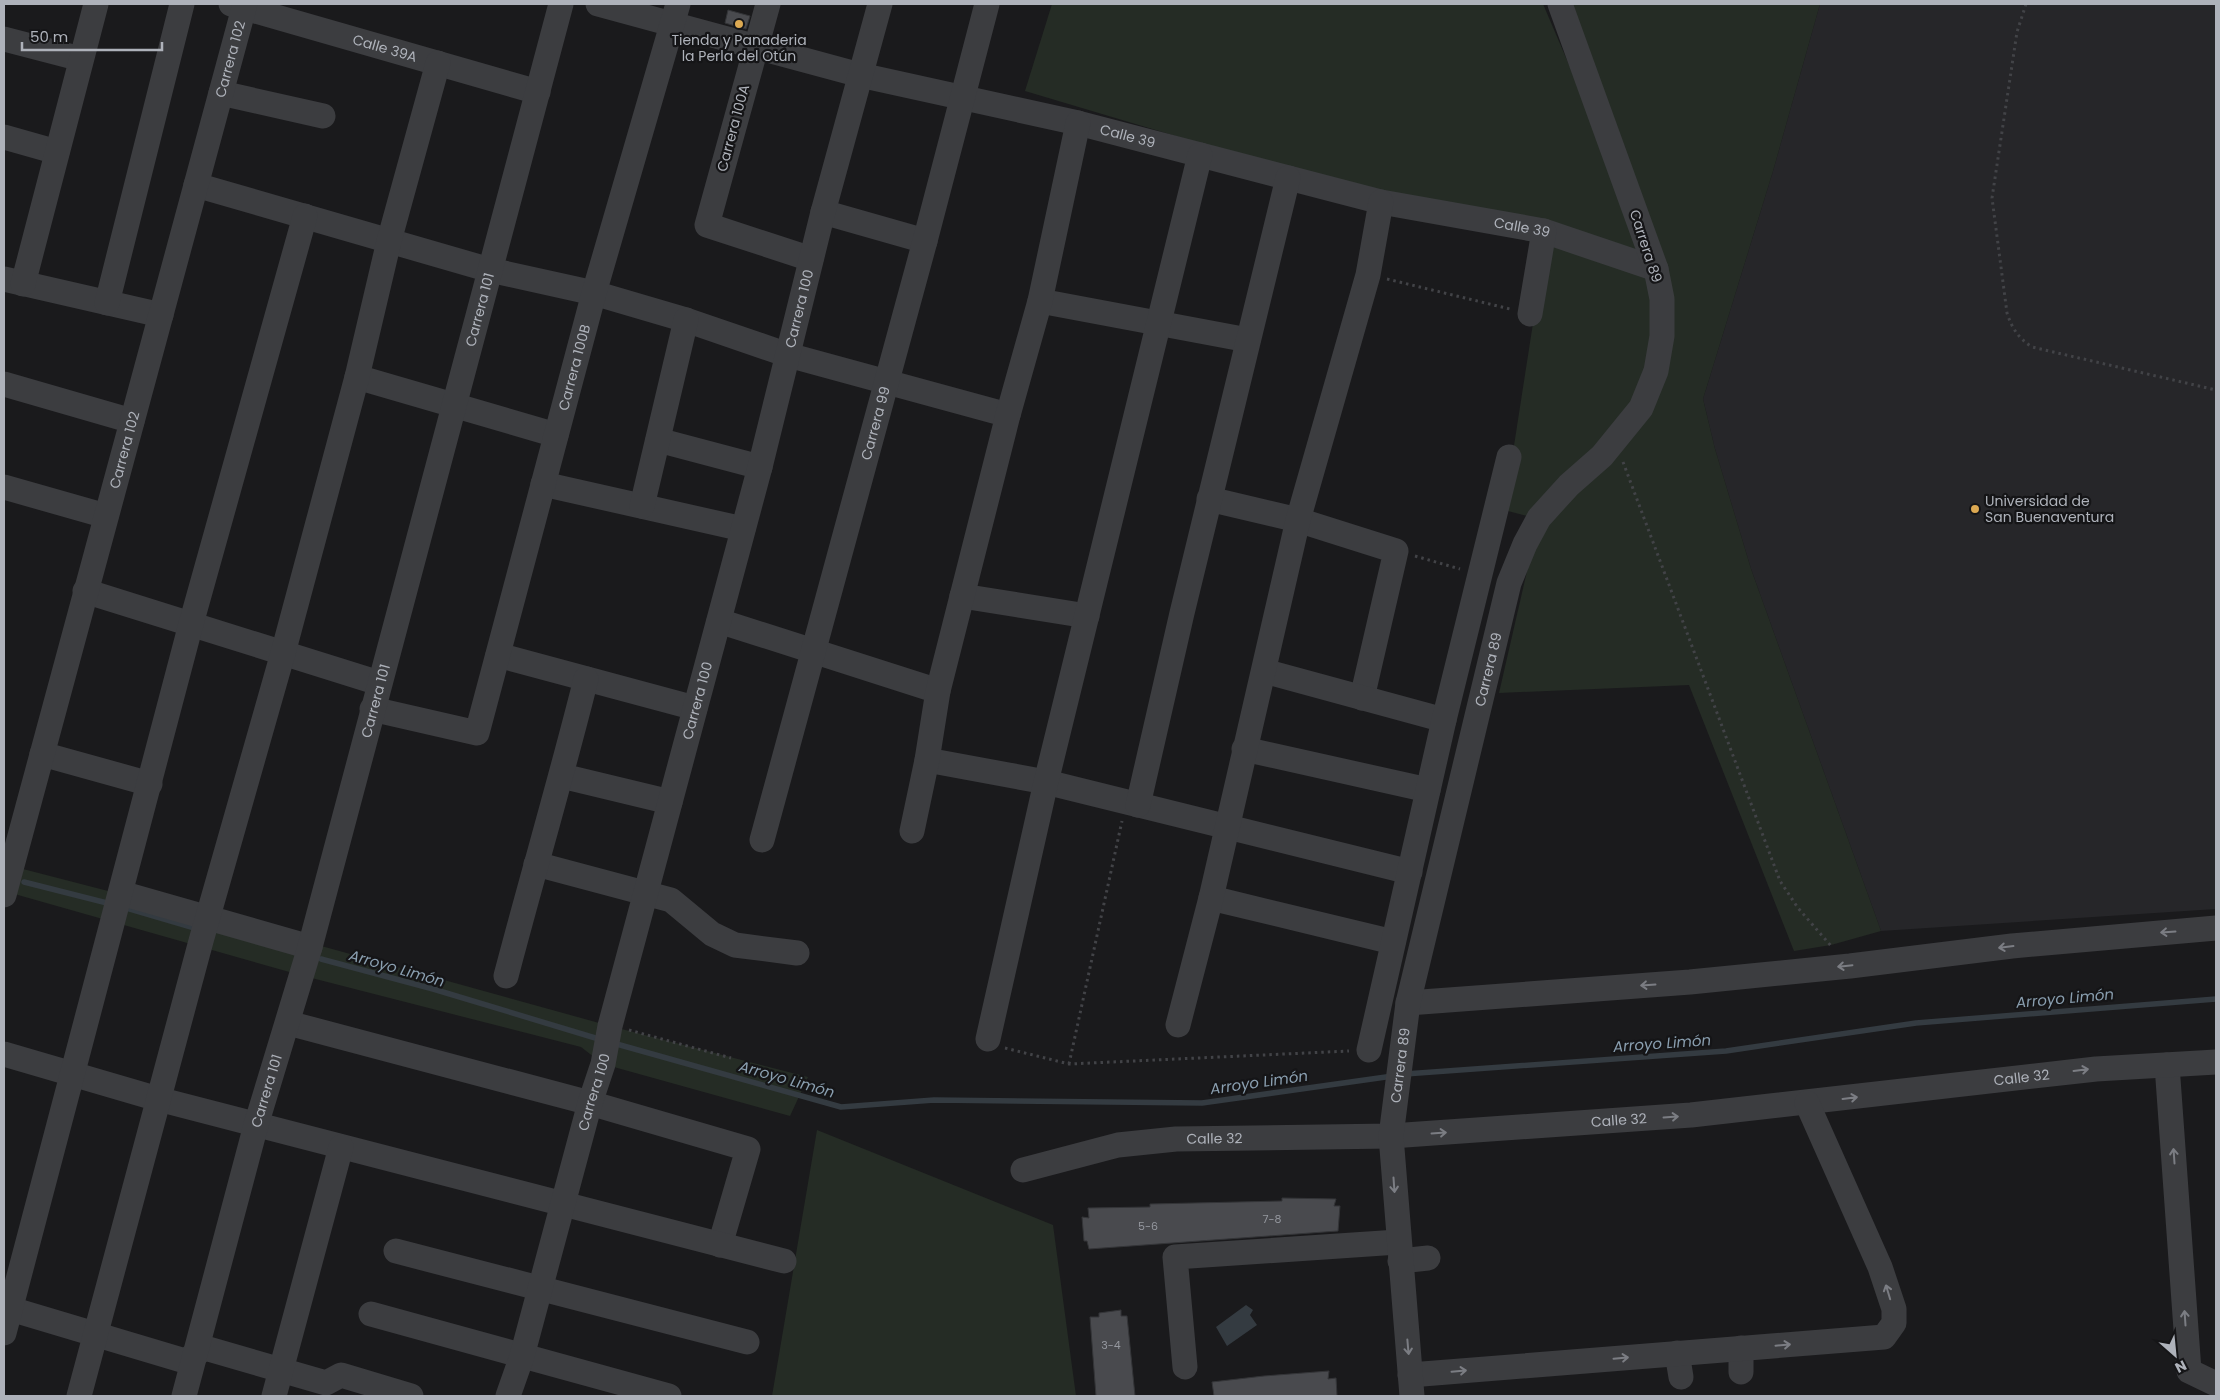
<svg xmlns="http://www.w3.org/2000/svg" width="2220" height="1400" viewBox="0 0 2220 1400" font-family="Poppins,sans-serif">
<rect width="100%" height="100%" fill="#1a1a1c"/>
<path fill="#262629" d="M 1820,4 L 2216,4 L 2216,909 L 1881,931 L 1751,569 L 1715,449 L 1703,399 L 1773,171 Z"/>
<path fill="#252c25" d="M 1052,4 L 1543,4 L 1641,233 L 1560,4 L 1820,4 L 1773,171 L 1703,399 L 1715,449 L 1751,569 L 1881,931 L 1831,945 L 1794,951 L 1689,685 L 1499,693 L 1539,519 L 1504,510 L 1545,246 L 1025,91 Z
M 23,869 L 325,947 L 610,1026 L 808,1077 L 790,1116 L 603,1064 L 581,1047 L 300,975 L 4,891 Z
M 817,1130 L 1053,1225 L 1076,1396 L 772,1396 Z"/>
<path fill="#343b41" d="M 1246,1305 L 1253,1310 L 1250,1315 L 1257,1325 L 1227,1346 L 1216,1327 Z"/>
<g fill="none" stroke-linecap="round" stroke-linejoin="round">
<path stroke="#343b41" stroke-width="5.5" d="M 24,882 L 111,904
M 123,907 L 198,929
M 321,959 L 433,989 L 602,1040
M 613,1043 L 841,1107 L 934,1100 L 1202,1103 L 1393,1076
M 1405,1074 L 1726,1051 L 1916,1023 L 2216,999"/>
</g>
<path fill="#494a4e" stroke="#343538" d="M 728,10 L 750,16 L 746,29 L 725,23 Z
M 1282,1198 L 1336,1199 L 1334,1206 L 1340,1206 L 1338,1231 L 1089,1249 L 1087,1241 L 1084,1241 L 1082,1217 L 1089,1218 L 1088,1208 L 1150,1207 L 1150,1204 L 1282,1201 Z
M 1121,1310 L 1121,1316 L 1127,1316 L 1135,1396 L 1096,1396 L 1090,1317 L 1099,1317 L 1099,1313 Z
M 1329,1371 L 1328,1379 L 1336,1378 L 1337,1396 L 1214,1396 L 1212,1382 L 1264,1376 Z"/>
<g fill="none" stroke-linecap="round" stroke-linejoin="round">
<path stroke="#424347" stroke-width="3" stroke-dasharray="2.5 4" stroke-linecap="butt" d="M 2026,4 L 2017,32 L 1992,198 L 2007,313 C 2012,328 2018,338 2032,347 L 2216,390
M 1387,279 L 1510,309
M 1623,462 L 1780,881 L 1798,908 L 1832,947
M 1415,556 L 1460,569
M 629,1030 L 731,1058
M 1005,1048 L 1069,1064 L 1349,1051
M 1069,1064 L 1122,821"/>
<g stroke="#3c3d40" stroke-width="25">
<path id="s1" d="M 231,4 L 538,92"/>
<path id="s2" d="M 598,4 L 860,75 L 1078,123 L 1381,202 L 1544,231 L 1656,269"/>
<path d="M 768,4 L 707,225 L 811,259"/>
<path d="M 4,39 L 81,59"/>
<path d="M 221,93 L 323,116"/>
<path d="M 4,137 L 57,152"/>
<path d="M 196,185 L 490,270 L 594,293 L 686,320 L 788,355 L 1008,415"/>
<path d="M 823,212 L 925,241"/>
<path d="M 4,279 L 161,315"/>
<path d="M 23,284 L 96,4"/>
<path d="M 1040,301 L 1248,340"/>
<path d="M 107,303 L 182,4"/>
<path d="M 1530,314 L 1544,231"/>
<path d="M 357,377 L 556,435"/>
<path d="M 4,384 L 132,421"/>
<path d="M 658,440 L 760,467"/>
<path d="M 543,484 L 743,529"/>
<path d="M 4,487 L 106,516"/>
<path d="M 1209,499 L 1298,520 L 1396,551 L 1362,698"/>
<path d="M 642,506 L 686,320"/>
<path d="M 85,591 L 379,683"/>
<path d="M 962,596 L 1087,616"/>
<path d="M 719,621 L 938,691"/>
<path d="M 498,655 L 695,708"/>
<path d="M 1264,671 L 1444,720"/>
<path id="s3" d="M 372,709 L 477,733 L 594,293 L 678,4"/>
<path d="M 1244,749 L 1428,790"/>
<path d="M 42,754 L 150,784"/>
<path d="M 927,760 L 1046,782 L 1410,872"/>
<path d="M 562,776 L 670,802"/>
<path d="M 1138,805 L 1182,613 L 1288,178"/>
<path d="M 912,831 L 927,760 L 938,691 L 1008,415 L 1040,301 L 1078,123"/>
<path id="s4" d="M 762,840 L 925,241 L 987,4"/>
<path d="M 536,864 L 671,900 L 712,934 L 735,945 L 797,953"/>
<path d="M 121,893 L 310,947"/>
<path id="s5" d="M 4,895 L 245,4"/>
<path d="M 1211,898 L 1393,942"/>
<path d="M 506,976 C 532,877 561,779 586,679"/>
<path d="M 1408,1003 L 1690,982 L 1850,966 L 2012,946 L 2216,928"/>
<path d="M 288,1023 L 590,1103 L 748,1149 L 720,1245"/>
<path d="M 1178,1025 L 1211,898 L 1298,520 L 1368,275 L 1381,202"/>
<path d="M 988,1039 L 1046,782 L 1200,155"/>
<path d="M 1369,1050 L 1444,720 L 1509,457"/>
<path d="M 4,1054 L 158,1099 L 784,1261"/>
<path d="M 2167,1065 L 2189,1371 L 2216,1384"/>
<path id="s6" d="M 1023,1170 L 1118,1145 L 1176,1139 L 1391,1136 L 1691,1115 L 2096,1069 L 2216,1062"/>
<path d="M 396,1251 L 747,1342"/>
<path d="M 1400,1261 L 1428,1258"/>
<path d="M 4,1307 L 185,1361 L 205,1348 L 326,1383 L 341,1375 L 411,1396"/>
<path d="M 371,1314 L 669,1396"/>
<path d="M 4,1333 L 191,624 L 305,216"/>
<path d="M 1741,1348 L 1741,1372"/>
<path d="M 1677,1353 L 1681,1377"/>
<path d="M 1185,1367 L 1175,1257 L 1398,1242"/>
<path d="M 1410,1375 L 1884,1337 L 1894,1323 L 1894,1309 L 1880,1267 L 1807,1103"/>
<path d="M 79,1396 L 201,941 L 283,653 L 357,377 L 389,241 L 438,63"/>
<path id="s7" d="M 184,1396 L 256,1125 L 310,947 L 561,4"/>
<path d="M 274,1396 L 341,1147"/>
<path id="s8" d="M 508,1396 L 522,1356 L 590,1103 L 603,1064 L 610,1026 L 760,467 L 823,212 L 880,4"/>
<path id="s9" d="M 1412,1396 L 1391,1136 L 1408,1003 L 1509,583 L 1525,544 L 1539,518 L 1569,485 L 1602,456 L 1641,408 L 1656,371 L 1662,336 L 1662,299 L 1656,269 L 1560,4"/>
</g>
</g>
<defs><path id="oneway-shaft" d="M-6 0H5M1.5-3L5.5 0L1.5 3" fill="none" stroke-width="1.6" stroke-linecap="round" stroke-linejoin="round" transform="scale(1.25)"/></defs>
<g stroke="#7b7d83">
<use href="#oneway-shaft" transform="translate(2168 932) rotate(176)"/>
<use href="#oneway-shaft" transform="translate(2006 947) rotate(173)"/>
<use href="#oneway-shaft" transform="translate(1845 966) rotate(174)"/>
<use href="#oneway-shaft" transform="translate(1648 985) rotate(176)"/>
<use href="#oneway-shaft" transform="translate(2081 1070) rotate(-7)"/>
<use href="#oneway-shaft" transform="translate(1850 1098) rotate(-7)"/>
<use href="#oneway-shaft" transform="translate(1671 1117) rotate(-4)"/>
<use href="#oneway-shaft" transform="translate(1439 1133) rotate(-4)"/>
<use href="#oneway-shaft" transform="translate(2174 1156) rotate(-94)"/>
<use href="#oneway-shaft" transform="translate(1394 1185) rotate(86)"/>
<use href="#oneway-shaft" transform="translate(1888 1292) rotate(-107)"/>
<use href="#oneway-shaft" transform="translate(2185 1318) rotate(-94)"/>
<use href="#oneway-shaft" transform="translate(1783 1345) rotate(-5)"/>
<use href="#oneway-shaft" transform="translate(1408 1347) rotate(85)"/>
<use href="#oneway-shaft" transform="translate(1621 1358) rotate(-5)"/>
<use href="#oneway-shaft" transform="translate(1459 1371) rotate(-5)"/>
</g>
<g fill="#dca952" stroke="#151517" stroke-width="2">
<circle cx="739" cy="24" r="5"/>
<circle cx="1975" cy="509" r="5"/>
</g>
<g text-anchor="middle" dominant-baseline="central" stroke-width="4.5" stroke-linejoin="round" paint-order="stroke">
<g font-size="11" fill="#95989f">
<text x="1272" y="1219">7-8</text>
<text x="1148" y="1226">5-6</text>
<text x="1111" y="1345">3-4</text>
</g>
<g font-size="14" fill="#aeb2ba" stroke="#151517">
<text x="739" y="40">Tienda y Panaderia<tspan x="739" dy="16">la Perla del Otún</tspan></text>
<text x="1985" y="501" text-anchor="start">Universidad de<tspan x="1985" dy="16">San Buenaventura</tspan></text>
</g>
<g font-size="14" fill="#aeb2ba" stroke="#151517">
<text stroke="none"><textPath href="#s1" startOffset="160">Calle 39A</textPath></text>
<text stroke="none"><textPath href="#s5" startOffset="866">Carrera 102</textPath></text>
<text transform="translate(733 128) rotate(-75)">Carrera 100A</text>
<text stroke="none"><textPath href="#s2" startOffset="546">Calle 39</textPath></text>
<text stroke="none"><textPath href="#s2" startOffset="951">Calle 39</textPath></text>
<text transform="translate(1646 246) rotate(72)">Carrera 89</text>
<text stroke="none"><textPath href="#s7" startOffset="1126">Carrera 101</textPath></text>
<text stroke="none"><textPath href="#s8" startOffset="1126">Carrera 100</textPath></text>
<text stroke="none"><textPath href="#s3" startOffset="486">Carrera 100B</textPath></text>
<text stroke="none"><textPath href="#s4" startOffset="432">Carrera 99</textPath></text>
<text stroke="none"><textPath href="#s5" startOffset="461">Carrera 102</textPath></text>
<text stroke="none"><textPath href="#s9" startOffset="738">Carrera 89</textPath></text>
<text stroke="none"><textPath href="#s7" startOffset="721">Carrera 101</textPath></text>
<text stroke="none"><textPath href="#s8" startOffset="721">Carrera 100</textPath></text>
<text stroke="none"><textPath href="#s9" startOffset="332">Carrera 89</textPath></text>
<text stroke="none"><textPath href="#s6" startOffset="1005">Calle 32</textPath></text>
<text stroke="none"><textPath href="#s7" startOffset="316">Carrera 101</textPath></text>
<text stroke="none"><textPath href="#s8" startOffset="316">Carrera 100</textPath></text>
<text stroke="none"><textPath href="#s6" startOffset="600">Calle 32</textPath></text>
<text stroke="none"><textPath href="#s6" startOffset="195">Calle 32</textPath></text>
</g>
<g font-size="15" font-style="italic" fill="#8a9fb0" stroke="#151517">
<text transform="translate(397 968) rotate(16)">Arroyo Limón</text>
<text transform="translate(2065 998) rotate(-5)">Arroyo Limón</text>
<text transform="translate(1662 1043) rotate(-4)">Arroyo Limón</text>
<text transform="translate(787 1079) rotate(16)">Arroyo Limón</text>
<text transform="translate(1259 1082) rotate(-8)">Arroyo Limón</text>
</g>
</g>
<rect width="2220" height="1400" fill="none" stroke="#aeb2ba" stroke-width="10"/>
<g transform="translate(2175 1355) rotate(153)" stroke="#151517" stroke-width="4" paint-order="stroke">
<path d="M0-4L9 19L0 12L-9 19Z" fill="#aeb2ba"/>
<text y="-8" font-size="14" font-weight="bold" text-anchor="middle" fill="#aeb2ba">N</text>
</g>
<path d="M22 42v8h140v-8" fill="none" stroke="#aeb2ba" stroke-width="2.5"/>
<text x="30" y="42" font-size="15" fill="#aeb2ba" stroke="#151517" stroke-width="4" paint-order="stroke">50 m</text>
</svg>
